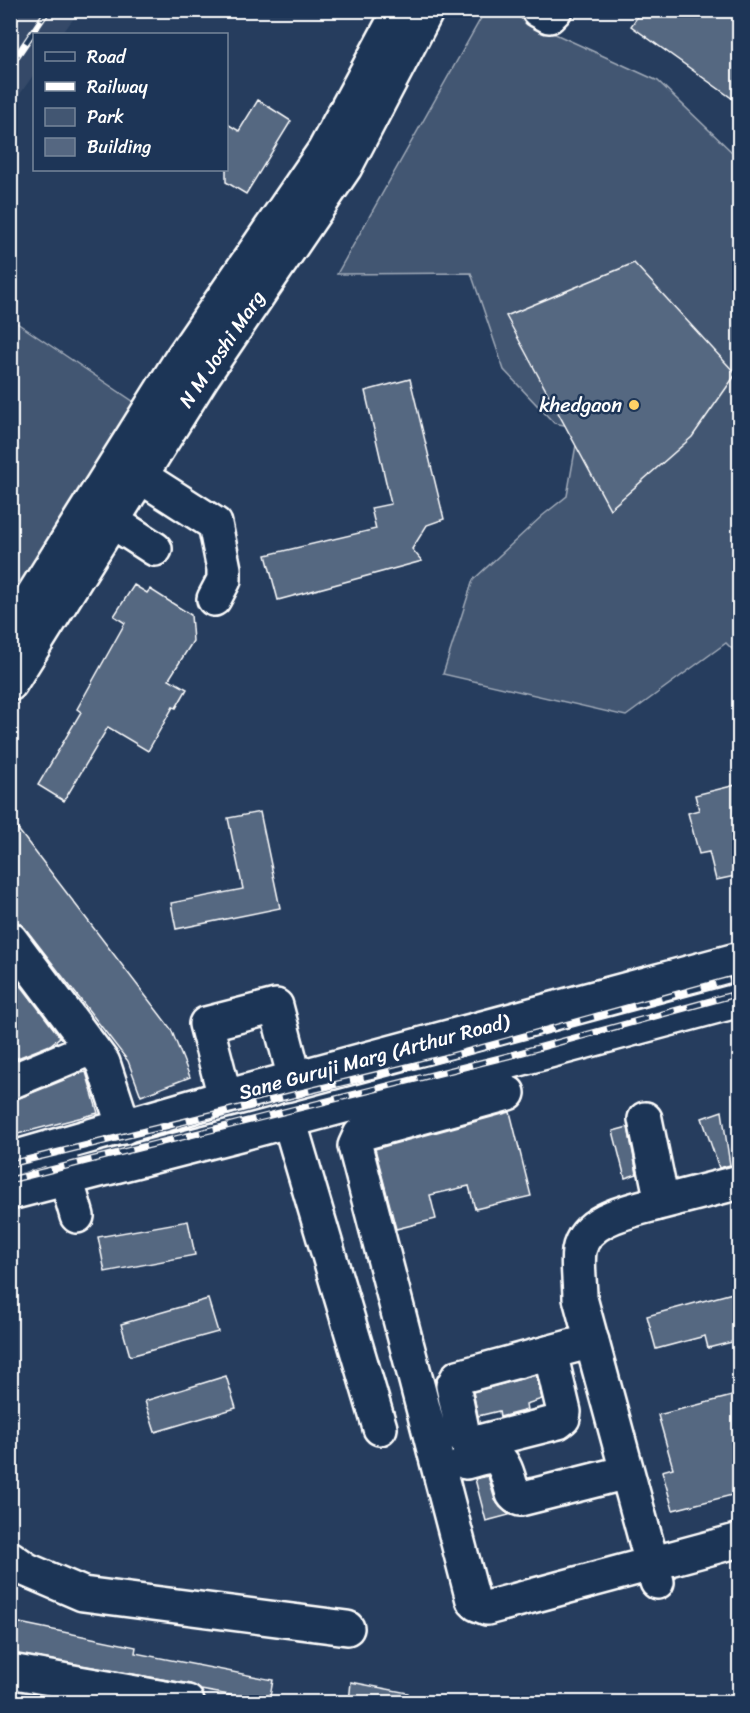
<svg xmlns="http://www.w3.org/2000/svg" width="750" height="1713" viewBox="0 0 750 1713" font-family="Sriracha,sans-serif">
<rect width="100%" height="100%" fill="#263d5e"/>
<filter id="ink" filterUnits="userSpaceOnUse"><feTurbulence type="fractalNoise" baseFrequency=".0167" numOctaves="2"/><feDisplacementMap in="SourceGraphic" scale="12" xChannelSelector="R" yChannelSelector="G"/><feConvolveMatrix kernelMatrix="1 2 1 2 8 2 1 2 1" color-interpolation-filters="sRGB"/></filter>
<g filter="url(#ink)">
<path fill="#344a68" d="M 11,10 L 79,11 L 62,34 L 34,34 L 34,74 L 11,107 Z"/>
<path fill="#425672" stroke="#a0aab8" stroke-width="1.5" d="M 485,11 L 505,11 L 658,81 L 733,153 L 739,153 L 739,656 L 726,643 L 626,716 L 443,674 L 473,580 L 542,516 L 567,496 L 579,428 L 554,423 L 504,370 L 471,273 L 337,274 Z
M 11,319 L 143,408 L 11,604 Z"/>
<path fill="#556781" stroke="#fff" stroke-width="1.5" d="M 642,10 L 740,10 L 740,104 L 631,26 Z
M 258,100 L 291,121 L 246,194 L 226,182 L 226,123 L 239,131 Z
M 634,263 L 736,374 L 692,437 L 610,509 L 506,316 Z
M 410,379 L 444,519 L 427,525 L 412,549 L 422,561 L 278,600 L 266,555 L 376,529 L 371,508 L 391,504 L 365,391 Z
M 134,585 L 147,593 L 150,589 L 191,615 L 193,641 L 169,679 L 187,689 L 176,708 L 173,707 L 148,751 L 108,727 L 64,801 L 38,785 L 81,712 L 77,709 L 125,623 L 114,616 Z
M 740,784 L 740,875 L 716,880 L 709,852 L 699,854 L 688,813 L 699,810 L 695,795 Z
M 260,812 L 280,908 L 176,929 L 171,903 L 243,889 L 228,818 Z
M 10,819 L 171,1029 L 190,1077 L 141,1096 L 128,1061 L 25,928 L 18,922 L 10,921 Z
M 10,971 L 60,1037 L 50,1045 L 10,1061 Z
M 86,1072 L 98,1113 L 10,1136 L 10,1100 L 17,1099 L 81,1073 Z
M 722,1111 L 730,1165 L 719,1168 L 702,1118 Z
M 510,1112 L 531,1196 L 475,1209 L 469,1186 L 430,1195 L 436,1219 L 396,1229 L 375,1149 Z
M 628,1127 L 637,1174 L 625,1178 L 613,1131 Z
M 188,1221 L 195,1255 L 105,1272 L 98,1237 Z
M 740,1291 L 740,1340 L 708,1348 L 705,1336 L 656,1349 L 647,1316 Z
M 208,1299 L 218,1332 L 130,1356 L 121,1324 Z
M 536,1375 L 542,1399 L 526,1404 L 527,1410 L 500,1417 L 499,1411 L 478,1416 L 473,1392 Z
M 226,1376 L 236,1408 L 155,1432 L 145,1401 Z
M 740,1394 L 740,1493 L 673,1510 L 662,1471 L 673,1468 L 658,1415 Z
M 488,1476 L 495,1500 L 500,1507 L 509,1515 L 486,1521 L 475,1479 Z
M 10,1621 L 136,1647 L 135,1653 L 273,1680 L 269,1702 L 201,1690 L 190,1684 L 10,1653 Z
M 351,1682 L 408,1693 L 408,1702 L 349,1702 Z"/>
<g fill="none" stroke-linecap="round" stroke-linejoin="round">
<g stroke="#fff" stroke-width="38">
<path id="minor" d="M 538,10 L 549,16 L 555,10
M 140,476 L 215,524 L 224,569 L 224,580 L 214,599
M 112,521 L 155,549
M 10,939 L 103,1063 L 124,1127
M 10,1082 L 91,1048
M 508,1093 L 366,1132 L 360,1135 L 355,1146 L 473,1600 L 477,1604 L 487,1608 L 740,1540
M 225,1097 L 206,1024 L 276,1006 L 295,1079
M 645,1119 L 662,1202 L 740,1182
M 289,1120 L 380,1428
M 58,1150 L 77,1216
M 550,1352 L 564,1412 L 563,1418 L 558,1422 L 475,1443 L 464,1439 L 453,1386 L 458,1377 L 592,1341
M 466,1462 C 474,1460 487,1455 495,1457 C 505,1459 510,1484 513,1494 L 516,1497 L 520,1499 L 627,1472
M 10,1558 L 27,1570 L 83,1594 L 347,1628
M 657,1582 L 580,1298 C 580,1284 577,1265 579,1251 C 585,1217 635,1210 662,1202
M 10,1671 L 187,1702"/>
</g>
<g stroke="#fff" stroke-width="38">
<path id="major" d="M 10,632 L 180,361 L 324,151 L 400,10
M 10,684 L 203,376 L 345,167 L 427,10
M 10,1159 L 225,1097 L 740,959
M 10,1193 L 239,1134 L 740,1000"/>
</g>
<use href="#minor" stroke="#1d3557" stroke-width="33"/>
<use href="#major" stroke="#1d3557" stroke-width="33"/>
<g stroke="#fff" stroke-width="7">
<path id="rail" d="M 10,66 L 48,10
M 10,1164 L 444,1058 L 740,977
M 10,1180 L 512,1055 L 740,993"/>
</g>
<use href="#rail" stroke="#1d3557" stroke-width="4.5" stroke-dasharray="14" stroke-linecap="butt"/>
</g>
</g>
<circle fill="#ffd166" stroke="#1d3557" stroke-width="2" cx="634" cy="405" r="6"/>
<g text-anchor="middle" dominant-baseline="central" stroke-width="5" stroke-linejoin="round" paint-order="stroke">
<g font-size="20" fill="#fff" stroke="#1d3557">
<text transform="translate(222 349) rotate(-56)">N M Joshi Marg</text>
<text transform="translate(374 1057) rotate(-15)">Sane Guruji Marg (Arthur Road)</text>
</g>
<g font-size="20" fill="#fff" stroke="#1d3557" text-anchor="end">
<text x="622" y="405">khedgaon</text>
</g>
</g>
<rect width="750" height="1713" fill="none" stroke="#1d3557" stroke-width="36"/>
<rect x="18" y="18" width="714" height="1677" fill="none" stroke="#fff" stroke-width="2" filter="url(#ink)"/>
<rect x="33" y="33" width="195" height="138" fill="#1d3557" stroke="#77869a" stroke-width="1.5"/>
<rect x="45" y="52" width="30" height="9" fill="#1d3557" stroke="#77869a" stroke-width="1.5"/>
<text x="87" y="63" font-size="18" fill="#ffffff">Road</text>
<rect x="45" y="82" width="30" height="9" fill="#ffffff" stroke="#77869a" stroke-width="1.5"/>
<text x="87" y="93" font-size="18" fill="#ffffff">Railway</text>
<rect x="45" y="108" width="30" height="18" fill="#425672" stroke="#77869a" stroke-width="1.5"/>
<text x="87" y="123" font-size="18" fill="#ffffff">Park</text>
<rect x="45" y="138" width="30" height="18" fill="#556781" stroke="#77869a" stroke-width="1.5"/>
<text x="87" y="153" font-size="18" fill="#ffffff">Building</text>
</svg>
